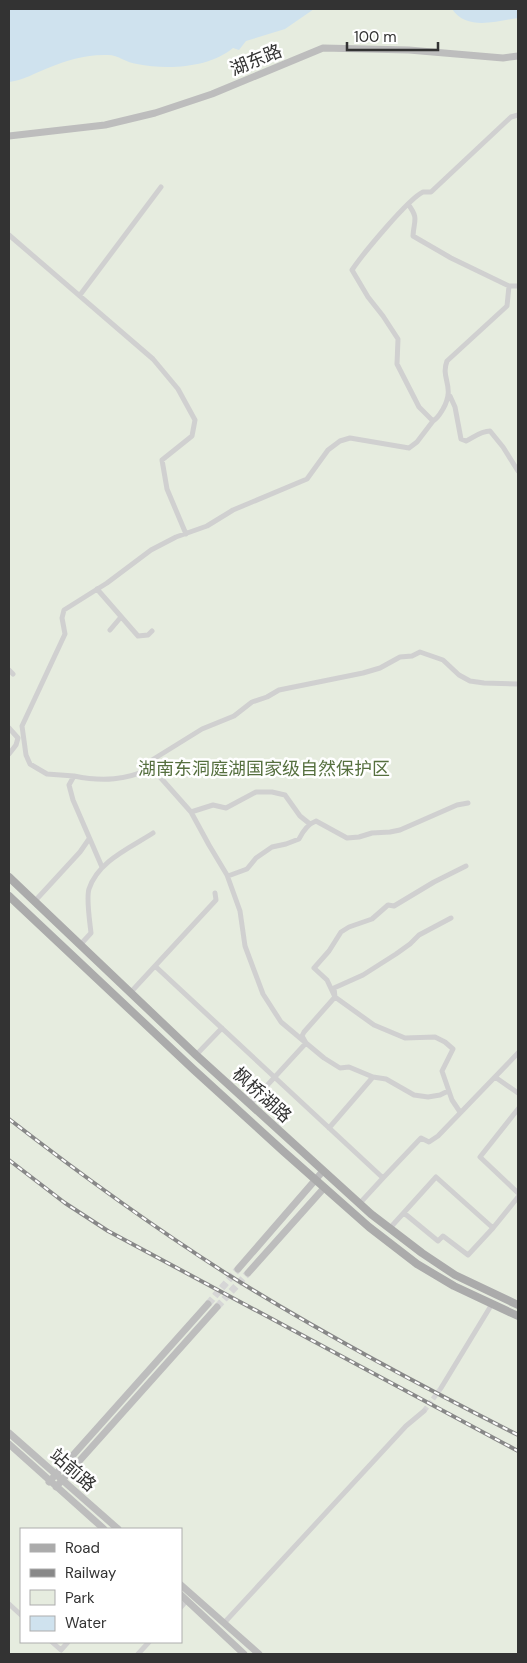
<svg xmlns="http://www.w3.org/2000/svg" width="527" height="1663" viewBox="0 0 527 1663" font-family="'DM Sans','Noto Sans SC',sans-serif">
<rect width="100%" height="100%" fill="#fff"/>
<path fill="#e6ecdf" fill-rule="evenodd" d="M 9,9 L 518,9 L 518,1654 L 9,1654 ZM 21,1529 L 181,1529 L 181,1642 L 21,1642 Z"/>
<path fill="#cfe2ee" d="M 9,9 L 314,9 L 285,29 L 246,41 L 239,50 L 233,48 C 209,68 167,70 137,64 C 127,63 118,55 108,55 C 88,54 66,60 48,68 C 35,73 24,80 9,82 Z
M 452,9 L 518,9 L 518,18 C 496,21 467,31 452,9 Z"/>
<g fill="none" stroke-linecap="round" stroke-linejoin="round">
<path stroke="#d6d6d6" stroke-width="5" stroke-dasharray="5 2.5" stroke-linecap="butt" d="M 424,1411 L 441,1388"/>
<path stroke="#d6d6d6" stroke-width="7" stroke-dasharray="7 3.5" stroke-linecap="butt" d="M 208,1304 L 238,1269
M 217,1307 L 248,1273"/>
<path stroke="#d0d0d0" stroke-width="5" d="M 408,204 C 419,219 414,219 413,236 L 451,258 L 509,286 L 507,306 L 447,361 C 440,379 456,386 443,409 C 440,414 438,418 433,421 L 419,407 L 397,364 L 398,339 L 383,316 L 368,297 L 352,270 C 362,255 408,199 423,192 C 424,192 430,192 431,192 L 511,117 L 518,115
M 9,235 L 153,359 L 178,389 L 195,420 L 192,436 L 162,460 L 167,489 L 186,534
M 509,286 L 518,286
M 80,295 L 161,187
M 450,396 L 455,407 L 461,439 L 466,441 C 474,437 481,431 490,431 L 503,447 L 518,471
M 97,589 L 138,636 L 148,635 L 152,631
M 110,630 L 121,617
M 9,670 L 13,674
M 9,728 L 18,738 L 16,745 L 9,754
M 152,768 L 191,812 L 209,845 L 227,875 L 240,911 L 245,946 L 263,994 L 281,1022 L 306,1043 L 250,1104
M 74,776 L 47,774 L 30,764 L 26,755 L 22,726 L 65,634 L 62,618 L 64,610 L 107,583 L 151,550 L 176,537 L 207,526 L 233,510 L 307,479 L 328,450 L 340,441 L 350,438 L 409,448 L 417,442 L 433,421
M 191,812 L 213,805 L 226,808 L 256,792 L 272,792 L 285,795 L 300,816 L 310,824
M 102,867 L 73,800 L 69,785 L 74,776 C 103,782 126,780 152,768 L 152,760 L 202,729 L 234,716 L 252,702 L 267,697 L 279,690 L 363,673 L 380,668 L 400,657 L 412,656 L 420,652 L 443,660 L 459,675 L 470,681 L 484,683 L 518,684
M 228,876 L 247,869 L 256,858 L 272,847 L 286,844 L 299,839 C 303,831 308,824 316,821 L 347,838 L 359,837 L 372,833 L 390,832 L 400,830 L 457,805 L 468,803
M 34,902 L 80,852 L 89,839
M 80,945 L 91,933 C 90,923 86,898 89,889 C 98,861 130,848 153,833
M 155,966 L 383,1178 L 360,1203
M 130,993 L 216,900 L 215,893
M 196,1055 L 222,1028
M 373,1077 L 349,1067 L 340,1068 L 324,1058 L 306,1043 L 302,1036 L 304,1032 L 335,997 L 334,988 L 363,975 L 396,954 L 410,944 L 419,935 L 451,918
M 495,1077 L 518,1093
M 518,1109 L 480,1157 L 518,1193
M 460,1112 L 452,1100 L 442,1071 L 453,1049 L 445,1042 L 435,1037 L 405,1038 L 374,1025 L 335,997 L 327,980 L 314,968 L 329,951 L 341,932 L 349,927 L 372,919 L 388,905 L 394,906 L 434,882 L 466,866
M 329,1128 L 373,1077 L 386,1079 L 414,1095 L 428,1097 L 440,1095 L 448,1091
M 383,1178 L 421,1138 L 429,1142 L 438,1136 L 518,1053
M 404,1213 L 438,1241 L 443,1236 L 468,1255 L 493,1228
M 390,1228 L 436,1177 L 493,1228 L 518,1197
M 441,1388 L 492,1304
M 9,1604 L 21,1615
M 181,1607 L 187,1600
M 224,1623 L 406,1426 L 424,1411
M 52,1642 L 61,1650 L 68,1642
M 138,1654 L 149,1642"/>
<path stroke="#bdbdbd" stroke-width="7" d="M 9,136 L 105,125 L 155,113 L 212,94 L 323,48 L 409,50 L 503,58 L 518,56
M 238,1269 L 323,1171
M 248,1273 L 324,1188
M 9,1433 L 118,1529
M 9,1444 L 104,1529
M 49,1482 L 208,1304
M 56,1487 L 217,1307
M 181,1585 L 259,1654
M 181,1595 L 244,1654"/>
<path stroke="#ababab" stroke-width="8" d="M 9,877 L 196,1055 L 371,1214 L 422,1253 L 455,1275 L 518,1305
M 9,896 L 193,1069 L 283,1151 L 369,1227 L 417,1264 L 454,1286 L 518,1316"/>
<g stroke="#888" stroke-width="4">
<path id="rail" d="M 9,1119 C 80,1174 152,1226 227,1274 C 321,1333 419,1385 518,1435
M 9,1160 L 65,1203 L 108,1231 L 518,1451"/>
</g>
<use href="#rail" stroke="#fff" stroke-width="2" stroke-dasharray="5.5" stroke-linecap="butt"/>
</g>
<g text-anchor="middle" dominant-baseline="central" stroke-width="5" stroke-linejoin="round" paint-order="stroke">
<g font-size="18" fill="#333" stroke="#fff">
<text transform="translate(256 60) rotate(-22)">湖东路</text>
<text transform="translate(262 1095) rotate(42)">枫桥湖路</text>
<text transform="translate(73 1470) rotate(41)">站前路</text>
</g>
<g font-size="18" fill="#56703f" stroke="#fff">
<text x="264" y="769">湖南东洞庭湖国家级自然保护区</text>
</g>
</g>
<rect width="527" height="1663" fill="none" stroke="#333333" stroke-width="20"/>
<rect x="20" y="1528" width="162" height="115" fill="#ffffff" stroke="#adadad"/>
<rect x="30" y="1544" width="25" height="8" fill="#ababab" stroke="#adadad"/>
<text x="65" y="1553" font-size="15" fill="#333333">Road</text>
<rect x="30" y="1569" width="25" height="8" fill="#888888" stroke="#adadad"/>
<text x="65" y="1578" font-size="15" fill="#333333">Railway</text>
<rect x="30" y="1590" width="25" height="15" fill="#e6ecdf" stroke="#adadad"/>
<text x="65" y="1603" font-size="15" fill="#333333">Park</text>
<rect x="30" y="1616" width="25" height="15" fill="#cfe2ee" stroke="#adadad"/>
<text x="65" y="1628" font-size="15" fill="#333333">Water</text>
<path d="M347 42v8h91v-8" fill="none" stroke="#333333" stroke-width="2.5"/>
<text x="354" y="42" font-size="15" fill="#333333" stroke="#ffffff" stroke-width="4" paint-order="stroke">100 m</text>
</svg>
